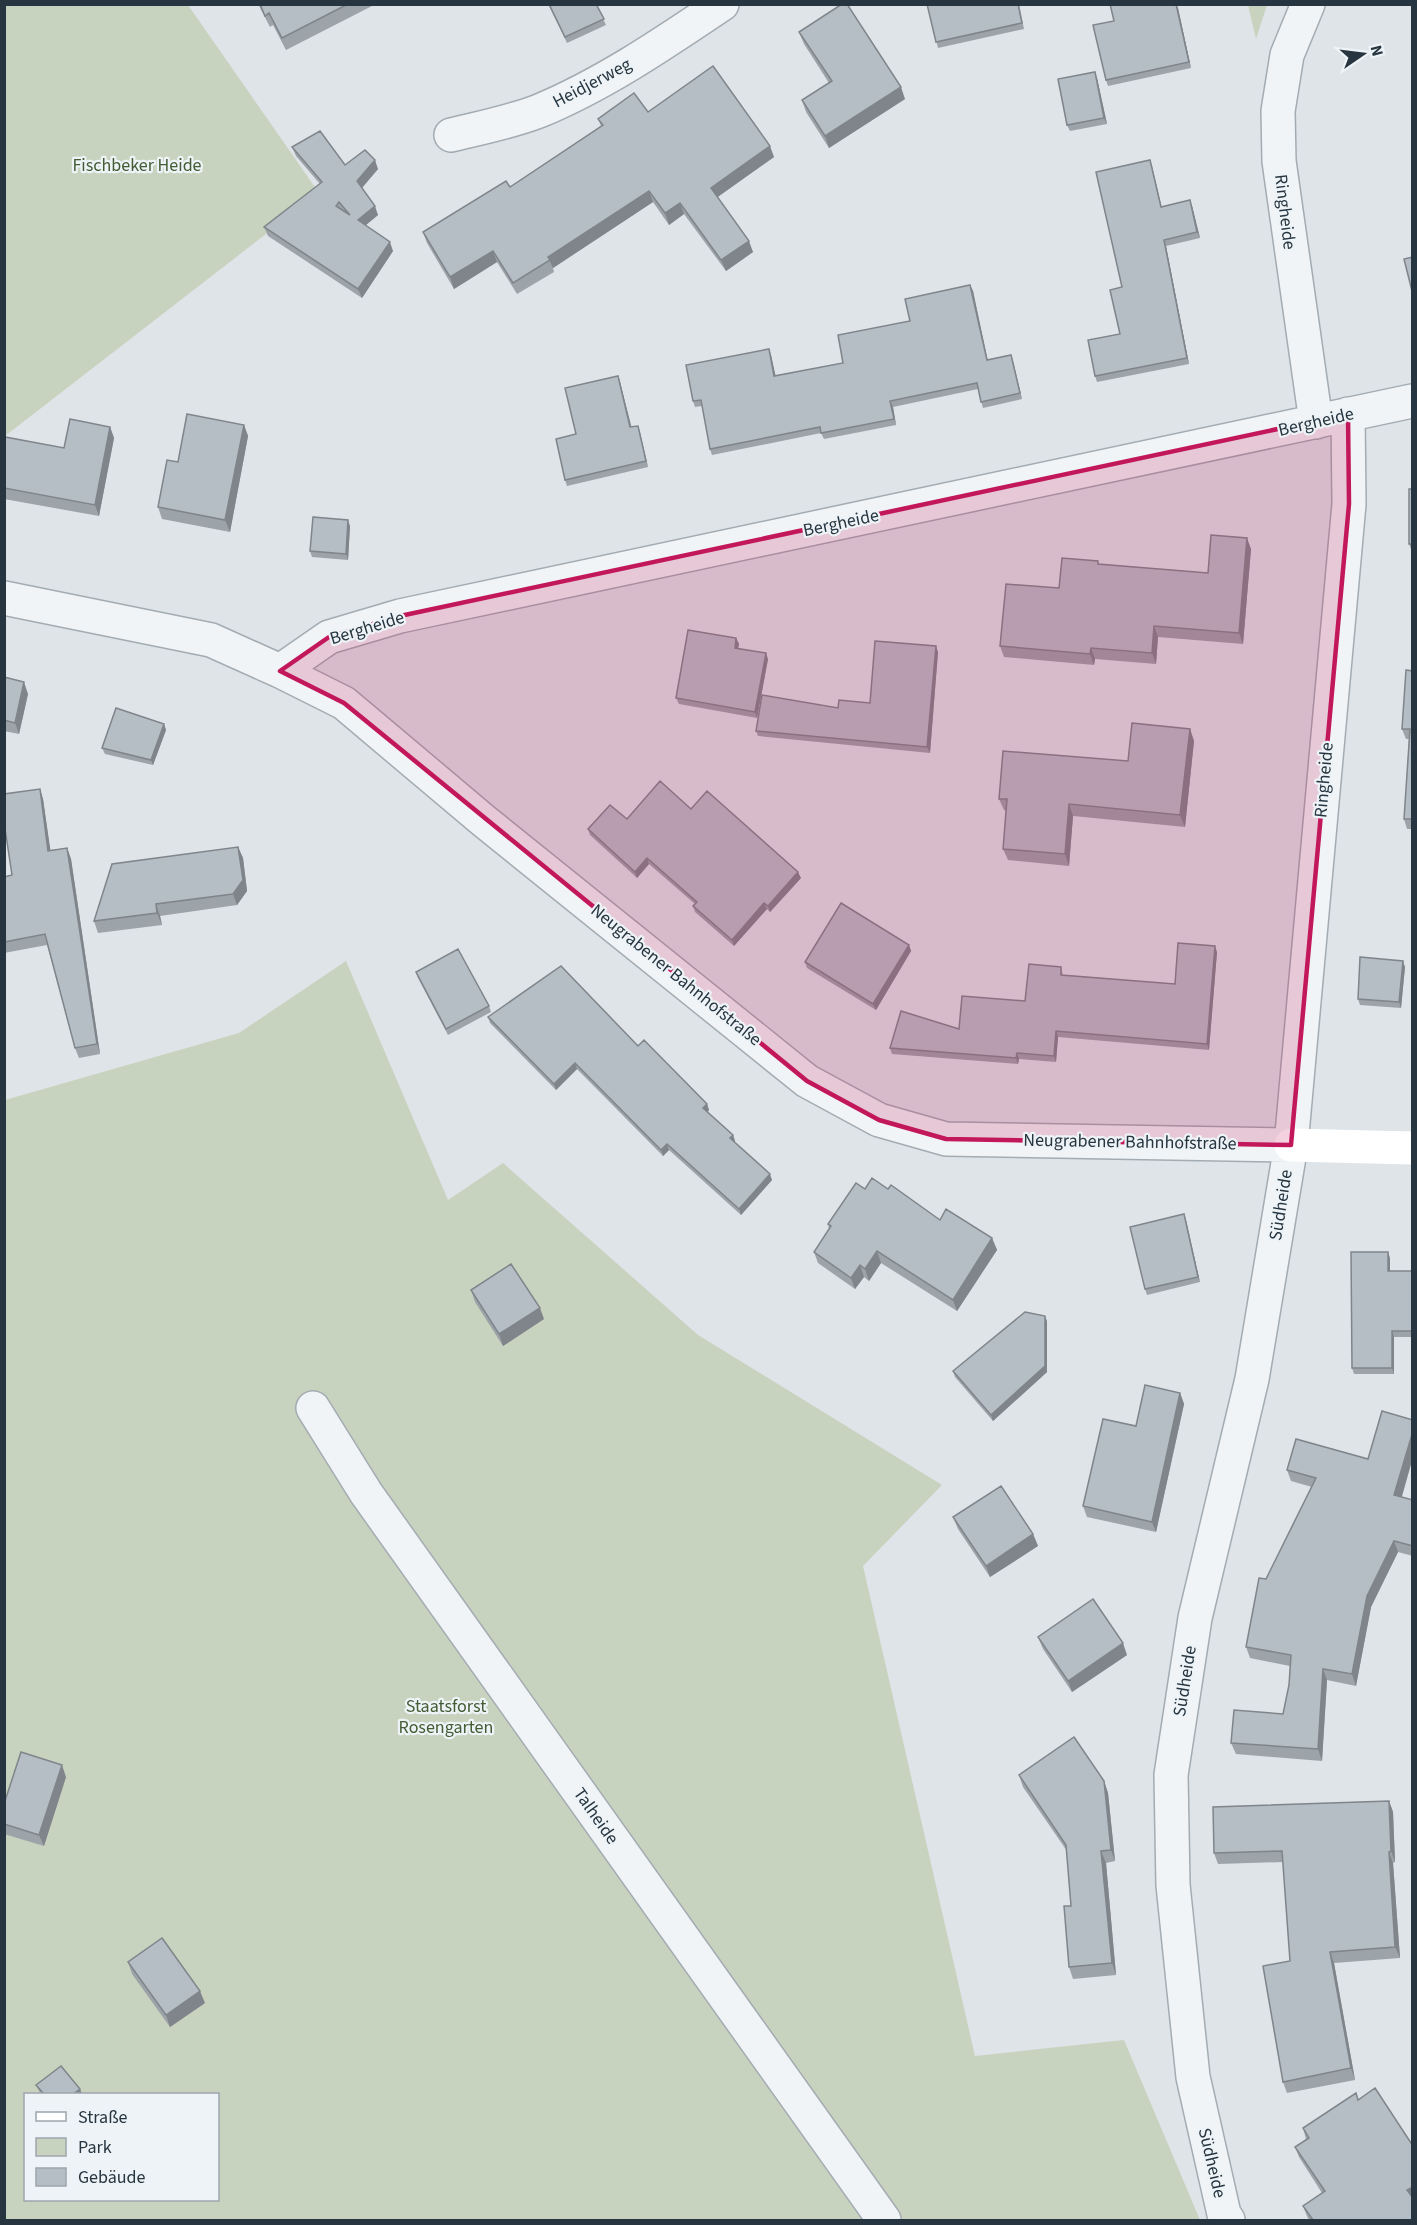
<svg xmlns="http://www.w3.org/2000/svg" width="1417" height="2225" viewBox="0 0 1417 2225" font-family="'Source Sans 3',sans-serif">
<rect width="100%" height="100%" fill="#dee4e8"/>
<path fill="#c8d3bf" fill-rule="evenodd" d="M 5,5 L 188,5 L 319,193 L 5,436 Z
M 1248,5 L 1267,5 L 1256,39 Z
M 346,961 L 448,1200 L 503,1163 L 698,1335 L 942,1485 L 863,1566 L 975,2056 L 1124,2040 L 1200,2220 L 5,2220 L 5,1100 L 239,1033 ZM 26,2094 L 218,2094 L 218,2200 L 26,2200 Z"/>
<g fill="none" stroke-linecap="round" stroke-linejoin="round">
<g stroke="#a3acb2" stroke-width="36">
<path id="street" d="M 1308,4 L 1287,55 L 1278,111 L 1279,161 L 1316,422
M 451,135 C 480,128 511,122 539,111 C 604,84 664,43 722,4
M 4,598 L 211,640 L 280,671 L 344,703 L 484,821 L 807,1081 L 879,1120 L 946,1139 L 1291,1145
M 280,671 L 329,637 L 400,616 L 1412,401
M 313,1408 L 366,1493 L 884,2220
M 1228,2220 L 1224,2214 L 1193,2077 L 1173,1885 L 1171,1775 L 1195,1618 L 1252,1379 L 1291,1145 L 1349,504 L 1348,414"/>
</g>
<use href="#street" stroke="#f1f4f6" stroke-width="33"/>
<path stroke="#fff" stroke-width="33" d="M 1291,1145 L 1412,1148"/>
</g>
<path fill="#9ca3a9" d="M 258,4 L 371,4 L 372,6 L 286,50 L 273,25 L 270,27 Z
M 548,4 L 596,4 L 606,25 L 567,43 Z
M 927,4 L 1019,4 L 1024,29 L 938,48 Z
M 1178,8 L 1191,68 L 1108,86 L 1106,80 Z
M 799,32 L 905,99 L 829,148 L 806,112 L 802,100 L 829,83 L 804,44 Z
M 1097,78 L 1107,124 L 1070,131 L 1067,125 Z
M 648,112 L 774,157 L 717,197 L 753,252 L 726,271 L 684,214 L 669,225 L 653,202 L 553,268 L 554,272 L 517,294 L 497,262 L 454,289 L 427,243 L 423,232 L 510,187 L 601,126 L 598,119 Z
M 292,147 L 345,165 L 378,169 L 362,188 L 378,215 L 366,225 L 393,251 L 362,298 L 268,236 L 264,227 L 320,184 L 296,156 Z
M 1150,160 L 1161,206 L 1192,206 L 1200,238 L 1166,246 L 1189,364 L 1097,382 L 1095,376 L 1120,334 L 1122,287 Z
M 970,285 L 973,291 L 987,360 L 1011,355 L 1022,399 L 983,408 L 978,389 L 893,407 L 896,425 L 824,439 L 821,433 L 712,455 L 710,449 L 702,406 L 695,407 L 693,401 L 771,355 L 775,376 L 843,363 Z
M 620,382 L 631,427 L 638,426 L 648,467 L 567,486 L 565,480 L 576,434 Z
M 244,425 L 248,436 L 230,532 L 162,519 L 158,507 L 178,462 Z
M 110,427 L 114,438 L 99,516 L 4,499 L 4,441 L 64,448 Z
M 1413,489 L 1413,554 L 1409,544 Z
M 350,526 L 348,560 L 312,557 L 310,551 Z
M 1251,549 L 1243,644 L 1158,637 L 1156,664 L 1095,659 L 1094,665 L 1004,657 L 1000,646 L 1059,588 L 1100,564 L 1208,573 Z
M 736,638 L 739,644 L 738,648 L 768,659 L 757,718 L 679,704 L 676,698 Z
M 938,652 L 930,753 L 758,736 L 756,731 L 838,708 L 870,703 Z
M 1413,671 L 1413,829 L 1407,829 L 1404,819 L 1409,739 L 1406,739 L 1402,729 Z
M 4,677 L 28,694 L 19,734 L 4,731 Z
M 164,724 L 166,730 L 153,765 L 105,754 L 102,748 Z
M 1190,729 L 1194,741 L 1185,827 L 1073,816 L 1069,866 L 1008,860 L 1003,849 L 1006,811 L 1004,810 L 999,799 L 1128,761 Z
M 40,789 L 43,799 L 50,850 L 67,848 L 71,859 L 100,1054 L 79,1058 L 75,1048 L 47,945 L 4,953 L 4,877 L 12,875 Z
M 691,809 L 801,878 L 770,912 L 767,909 L 734,946 L 695,912 L 693,906 L 695,904 L 649,864 L 637,878 L 590,835 L 588,829 L 627,819 Z
M 238,847 L 243,858 L 247,891 L 237,905 L 160,916 L 162,925 L 98,933 L 94,921 Z
M 909,945 L 911,951 L 876,1010 L 807,968 L 805,962 Z
M 1217,952 L 1209,1050 L 1058,1037 L 1056,1062 L 1019,1059 L 1018,1064 L 892,1054 L 890,1048 L 959,1029 L 1025,1001 L 1061,967 L 1063,975 L 1175,984 Z
M 1405,967 L 1401,1008 L 1360,1005 L 1358,999 Z
M 416,972 L 489,1006 L 491,1012 L 448,1035 L 418,978 Z
M 488,1017 L 638,1046 L 707,1104 L 709,1110 L 708,1112 L 733,1135 L 735,1141 L 734,1142 L 772,1180 L 741,1215 L 669,1150 L 663,1156 L 577,1069 L 556,1090 L 490,1023 Z
M 865,1189 L 888,1189 L 940,1220 L 992,1238 L 997,1250 L 957,1311 L 881,1263 L 869,1281 L 864,1277 L 855,1289 L 818,1263 L 814,1252 L 829,1229 L 828,1224 Z
M 1184,1214 L 1200,1282 L 1147,1295 L 1145,1289 Z
M 1390,1258 L 1390,1271 L 1413,1271 L 1413,1337 L 1394,1337 L 1394,1374 L 1354,1374 L 1352,1368 Z
M 471,1290 L 544,1319 L 503,1346 L 475,1302 Z
M 1047,1321 L 1047,1372 L 993,1421 L 955,1377 L 953,1371 Z
M 1180,1393 L 1184,1404 L 1156,1532 L 1087,1517 L 1083,1506 L 1136,1426 Z
M 1413,1420 L 1413,1457 L 1401,1497 L 1413,1500 L 1413,1556 L 1398,1552 L 1371,1607 L 1356,1686 L 1327,1680 L 1322,1761 L 1236,1754 L 1231,1743 L 1283,1714 L 1289,1685 L 1290,1666 L 1250,1658 L 1246,1647 L 1266,1579 L 1312,1487 L 1291,1481 L 1287,1470 L 1368,1459 Z
M 953,1517 L 1033,1534 L 1038,1546 L 990,1577 L 958,1529 Z
M 1038,1637 L 1127,1655 L 1072,1692 L 1043,1649 Z
M 1019,1775 L 1104,1781 L 1108,1793 L 1115,1861 L 1106,1863 L 1116,1975 L 1073,1979 L 1069,1967 L 1071,1906 L 1067,1851 L 1023,1787 Z
M 66,1777 L 44,1846 L 4,1834 L 4,1804 Z
M 1389,1801 L 1393,1812 L 1395,1862 L 1393,1863 L 1400,1958 L 1334,1963 L 1355,2080 L 1287,2093 L 1283,2082 L 1290,1961 L 1283,1862 L 1218,1864 L 1214,1853 Z
M 128,1962 L 205,2003 L 170,2027 L 132,1974 Z
M 36,2085 L 82,2094 L 41,2094 L 39,2091 Z
M 1359,2099 L 1413,2220 L 1309,2220 L 1307,2216 L 1303,2206 L 1322,2193 L 1299,2157 L 1295,2147 L 1306,2139 L 1303,2128 Z"/>
<path fill="#7f858a" d="M 1176,4 L 1178,8 L 1191,68 L 1189,62 Z
M 1095,72 L 1097,78 L 1107,124 L 1104,118 Z
M 901,87 L 905,99 L 829,148 L 825,136 Z
M 770,146 L 774,157 L 715,199 L 711,188 Z
M 375,160 L 378,169 L 360,190 L 357,181 Z
M 1150,160 L 1152,166 L 1163,213 L 1161,207 Z
M 649,191 L 653,202 L 553,268 L 548,257 Z
M 1190,200 L 1192,206 L 1200,238 L 1197,232 Z
M 680,203 L 684,214 L 669,225 L 665,213 Z
M 375,206 L 378,215 L 361,229 L 358,220 Z
M 1164,240 L 1166,246 L 1189,364 L 1187,358 Z
M 749,241 L 753,252 L 726,271 L 721,260 Z
M 390,242 L 393,251 L 362,298 L 358,289 Z
M 493,251 L 497,262 L 454,289 L 450,277 Z
M 970,285 L 973,291 L 989,366 L 987,360 Z
M 769,349 L 771,355 L 777,382 L 774,376 Z
M 1011,355 L 1013,361 L 1022,399 L 1020,393 Z
M 618,376 L 620,382 L 633,433 L 630,427 Z
M 890,401 L 893,407 L 896,425 L 894,419 Z
M 244,425 L 248,436 L 230,532 L 225,520 Z
M 638,426 L 640,432 L 648,467 L 646,461 Z
M 110,427 L 114,438 L 99,516 L 95,505 Z
M 348,520 L 350,526 L 348,560 L 346,554 Z
M 1247,538 L 1251,549 L 1243,644 L 1239,633 Z
M 1154,626 L 1158,637 L 1156,664 L 1152,653 Z
M 736,638 L 739,644 L 737,654 L 735,648 Z
M 936,646 L 938,652 L 930,753 L 927,747 Z
M 1091,648 L 1095,659 L 1094,665 L 1090,654 Z
M 766,653 L 768,659 L 757,718 L 755,712 Z
M 24,682 L 28,694 L 19,734 L 15,723 Z
M 164,724 L 166,730 L 153,765 L 151,760 Z
M 1190,729 L 1194,741 L 1185,827 L 1180,815 Z
M 40,789 L 43,799 L 52,861 L 48,851 Z
M 1069,804 L 1073,816 L 1069,866 L 1065,854 Z
M 238,847 L 243,858 L 247,891 L 237,905 L 233,894 Z
M 67,848 L 71,859 L 100,1054 L 97,1044 Z
M 647,858 L 649,864 L 637,878 L 635,872 Z
M 798,872 L 801,878 L 770,912 L 768,906 Z
M 764,903 L 767,909 L 734,946 L 732,940 Z
M 156,904 L 160,916 L 162,925 L 157,913 Z
M 909,945 L 911,951 L 876,1010 L 873,1004 Z
M 1215,946 L 1217,952 L 1209,1050 L 1207,1044 Z
M 1403,961 L 1405,967 L 1401,1008 L 1399,1002 Z
M 1056,1031 L 1058,1037 L 1056,1062 L 1054,1056 Z
M 1017,1053 L 1019,1059 L 1018,1064 L 1016,1058 Z
M 575,1063 L 577,1069 L 556,1090 L 554,1084 Z
M 707,1104 L 709,1110 L 705,1114 L 703,1108 Z
M 733,1135 L 735,1141 L 732,1144 L 730,1138 Z
M 667,1144 L 669,1150 L 663,1156 L 661,1150 Z
M 770,1174 L 772,1180 L 741,1215 L 739,1209 Z
M 1184,1214 L 1186,1220 L 1200,1282 L 1198,1277 Z
M 992,1238 L 997,1250 L 957,1311 L 953,1300 Z
M 877,1251 L 881,1263 L 869,1281 L 865,1269 Z
M 1388,1252 L 1390,1258 L 1390,1277 L 1388,1271 Z
M 860,1265 L 864,1277 L 855,1289 L 851,1278 Z
M 540,1308 L 544,1319 L 503,1346 L 499,1334 Z
M 1045,1316 L 1047,1321 L 1047,1372 L 993,1421 L 991,1415 Z
M 1392,1331 L 1394,1337 L 1394,1374 L 1392,1368 Z
M 1180,1393 L 1184,1404 L 1156,1532 L 1152,1522 Z
M 1413,1431 L 1413,1457 L 1399,1507 L 1394,1495 Z
M 1033,1534 L 1038,1546 L 990,1577 L 986,1566 Z
M 1394,1541 L 1398,1552 L 1371,1607 L 1356,1686 L 1352,1674 L 1367,1596 Z
M 1123,1643 L 1127,1655 L 1072,1692 L 1068,1681 Z
M 1323,1669 L 1327,1680 L 1322,1761 L 1318,1749 Z
M 62,1765 L 66,1777 L 44,1846 L 39,1835 Z
M 1104,1781 L 1108,1793 L 1115,1861 L 1111,1850 Z
M 1389,1801 L 1393,1812 L 1395,1862 L 1391,1851 Z
M 1101,1851 L 1106,1863 L 1116,1975 L 1112,1963 Z
M 1389,1852 L 1393,1863 L 1400,1958 L 1395,1947 Z
M 1330,1952 L 1334,1963 L 1355,2080 L 1351,2068 Z
M 200,1991 L 205,2003 L 170,2027 L 166,2015 Z
M 80,2089 L 82,2094 L 73,2094 Z
M 1413,2187 L 1413,2200 L 1407,2190 Z"/>
<path fill="#b5bec5" stroke="#7f858a" stroke-width="1.5" fill-rule="evenodd" d="M 260,4 L 348,4 L 282,38 L 269,13 L 265,16 Z
M 549,4 L 596,4 L 604,19 L 565,37 Z
M 842,4 L 847,4 L 901,87 L 825,136 L 802,100 L 832,81 L 799,32 Z
M 927,4 L 1018,4 L 1022,23 L 936,42 Z
M 1110,4 L 1176,4 L 1189,62 L 1106,80 L 1093,25 L 1114,21 Z
M 713,66 L 770,146 L 711,188 L 749,241 L 721,260 L 680,203 L 665,213 L 649,191 L 548,257 L 550,260 L 513,283 L 493,251 L 450,277 L 423,232 L 506,181 L 510,187 L 603,125 L 598,119 L 634,93 L 648,112 Z
M 1095,72 L 1104,118 L 1067,125 L 1058,79 Z
M 320,131 L 345,165 L 365,150 L 375,160 L 357,181 L 375,206 L 358,220 L 390,242 L 358,289 L 264,227 L 322,182 L 292,147 ZM 339,202 L 350,215 L 336,206 Z
M 1150,160 L 1161,207 L 1190,200 L 1197,232 L 1164,240 L 1187,358 L 1095,376 L 1088,340 L 1120,334 L 1110,290 L 1122,287 L 1096,172 Z
M 1413,257 L 1413,295 L 1404,259 Z
M 970,285 L 987,360 L 1011,355 L 1020,393 L 981,402 L 977,383 L 890,401 L 894,419 L 821,433 L 820,427 L 710,449 L 701,400 L 693,401 L 686,365 L 769,349 L 774,376 L 843,363 L 838,335 L 910,321 L 905,299 Z
M 618,376 L 630,427 L 638,426 L 646,461 L 565,480 L 556,439 L 576,434 L 565,388 Z
M 187,414 L 244,425 L 225,520 L 158,507 L 167,460 L 178,462 Z
M 70,419 L 110,427 L 95,505 L 4,488 L 5,437 L 64,448 Z
M 1409,489 L 1413,489 L 1413,544 L 1409,544 Z
M 313,517 L 348,520 L 346,554 L 310,551 Z
M 1211,535 L 1247,538 L 1239,633 L 1154,626 L 1152,653 L 1091,648 L 1090,654 L 1000,646 L 1006,584 L 1059,588 L 1062,558 L 1098,561 L 1098,564 L 1208,573 Z
M 688,630 L 736,638 L 735,648 L 766,653 L 755,712 L 676,698 Z
M 875,641 L 936,646 L 927,747 L 756,731 L 762,695 L 838,708 L 839,700 L 870,703 Z
M 1406,670 L 1413,671 L 1413,819 L 1404,819 L 1410,729 L 1402,729 Z
M 4,677 L 24,682 L 15,723 L 4,720 Z
M 116,708 L 164,724 L 151,760 L 102,748 Z
M 1132,723 L 1190,729 L 1180,815 L 1069,804 L 1065,854 L 1003,849 L 1007,799 L 999,799 L 1003,751 L 1128,761 Z
M 660,781 L 691,809 L 707,791 L 798,872 L 768,906 L 764,903 L 732,940 L 693,906 L 697,902 L 647,858 L 635,872 L 588,829 L 610,805 L 627,819 Z
M 40,789 L 48,851 L 67,848 L 97,1044 L 75,1048 L 45,934 L 4,942 L 4,877 L 12,875 L 4,822 L 4,794 Z
M 238,847 L 243,880 L 233,894 L 156,904 L 157,913 L 94,921 L 112,864 Z
M 841,903 L 909,945 L 873,1004 L 805,962 Z
M 1178,943 L 1215,946 L 1207,1044 L 1056,1031 L 1054,1056 L 1017,1053 L 1016,1058 L 890,1048 L 901,1011 L 959,1029 L 962,996 L 1025,1001 L 1029,964 L 1061,967 L 1061,975 L 1175,984 Z
M 458,949 L 489,1006 L 446,1029 L 416,972 Z
M 1360,957 L 1403,961 L 1399,1002 L 1358,999 Z
M 561,966 L 638,1046 L 644,1040 L 707,1104 L 703,1108 L 733,1135 L 730,1138 L 770,1174 L 739,1209 L 667,1144 L 661,1150 L 575,1063 L 554,1084 L 488,1017 Z
M 872,1178 L 888,1189 L 891,1185 L 940,1220 L 946,1209 L 992,1238 L 953,1300 L 877,1251 L 865,1269 L 860,1265 L 851,1278 L 814,1252 L 831,1226 L 828,1224 L 856,1183 L 865,1189 Z
M 1184,1214 L 1198,1277 L 1145,1289 L 1130,1227 Z
M 1351,1252 L 1388,1252 L 1388,1271 L 1413,1271 L 1413,1331 L 1392,1331 L 1392,1368 L 1352,1368 Z
M 511,1264 L 540,1308 L 499,1334 L 471,1290 Z
M 1025,1312 L 1045,1316 L 1045,1366 L 991,1415 L 953,1371 Z
M 1145,1385 L 1180,1393 L 1152,1522 L 1083,1506 L 1103,1419 L 1136,1426 Z
M 1382,1411 L 1413,1420 L 1413,1431 L 1394,1495 L 1413,1500 L 1413,1546 L 1394,1541 L 1367,1596 L 1352,1674 L 1323,1669 L 1318,1749 L 1231,1743 L 1234,1710 L 1283,1714 L 1289,1685 L 1291,1655 L 1246,1647 L 1259,1578 L 1266,1579 L 1316,1478 L 1287,1470 L 1296,1439 L 1368,1459 Z
M 1001,1486 L 1033,1534 L 986,1566 L 953,1517 Z
M 1093,1599 L 1123,1643 L 1068,1681 L 1038,1637 Z
M 1074,1737 L 1104,1781 L 1111,1850 L 1101,1851 L 1112,1963 L 1069,1967 L 1064,1906 L 1071,1906 L 1066,1845 L 1019,1775 Z
M 21,1752 L 62,1765 L 39,1835 L 4,1824 L 4,1804 Z
M 1389,1801 L 1391,1851 L 1389,1852 L 1395,1947 L 1330,1952 L 1351,2068 L 1283,2082 L 1263,1966 L 1290,1961 L 1282,1851 L 1214,1853 L 1213,1807 Z
M 162,1938 L 200,1991 L 166,2015 L 128,1962 Z
M 61,2066 L 80,2089 L 73,2094 L 44,2094 L 36,2085 Z
M 1375,2088 L 1413,2146 L 1413,2187 L 1407,2190 L 1413,2198 L 1413,2220 L 1313,2220 L 1303,2206 L 1325,2191 L 1295,2147 L 1309,2138 L 1303,2128 L 1356,2093 L 1358,2100 Z"/>
<path fill="#c2185b" fill-opacity="0.2" stroke="#c2185b" stroke-width="4.5" stroke-linejoin="round" d="M 1348,414 L 1349,504 L 1291,1145 L 946,1139 L 879,1120 L 807,1081 L 344,703 L 280,671 L 329,637 L 400,616 Z"/>
<g text-anchor="middle" dominant-baseline="central" stroke-width="4.5" stroke-linejoin="round" paint-order="stroke">
<g font-size="18" fill="#263540" stroke="#edf3f6">
<text transform="translate(592 83) rotate(-28)">Heidjerweg</text>
<text transform="translate(1285 212) rotate(83)">Ringheide</text>
<text transform="translate(1316 422) rotate(-13)">Bergheide</text>
<text transform="translate(841 523) rotate(-12)">Bergheide</text>
<text transform="translate(367 628) rotate(-17)">Bergheide</text>
<text transform="translate(1324 780) rotate(-85)">Ringheide</text>
<text transform="translate(676 975) rotate(39)">Neugrabener Bahnhofstraße</text>
<text transform="translate(1130 1142) rotate(1)">Neugrabener Bahnhofstraße</text>
<text transform="translate(1281 1205) rotate(-81)">Südheide</text>
<text transform="translate(1185 1681) rotate(-81)">Südheide</text>
<text transform="translate(596 1816) rotate(55)">Talheide</text>
<text transform="translate(1212 2163) rotate(77)">Südheide</text>
</g>
<g font-size="18" fill="#435c33" stroke="#edf3f6">
<text x="137" y="165">Fischbeker Heide</text>
<text x="446" y="1706">Staatsforst<tspan x="446" dy="21">Rosengarten</tspan></text>
</g>
</g>
<rect width="1417" height="2225" fill="none" stroke="#263540" stroke-width="12"/>
<rect x="24" y="2093" width="195" height="108" fill="#edf3f6" stroke="#9da7ad" stroke-width="1.5"/>
<rect x="36" y="2112" width="30" height="9" fill="#ffffff" stroke="#9da7ad" stroke-width="1.5"/>
<text x="78" y="2123" font-size="18" fill="#263540">Straße</text>
<rect x="36" y="2138" width="30" height="18" fill="#c8d3bf" stroke="#9da7ad" stroke-width="1.5"/>
<text x="78" y="2153" font-size="18" fill="#263540">Park</text>
<rect x="36" y="2168" width="30" height="18" fill="#b5bec5" stroke="#9da7ad" stroke-width="1.5"/>
<text x="78" y="2183" font-size="18" fill="#263540">Gebäude</text>
<g transform="translate(1363 54) rotate(76)" stroke="#edf3f6" stroke-width="4.5" paint-order="stroke">
<path d="M0-4.5L10 22L0 15L-10 22Z" fill="#263540"/>
<text y="-9" font-size="16" font-weight="bold" text-anchor="middle" fill="#263540">N</text>
</g>
</svg>
